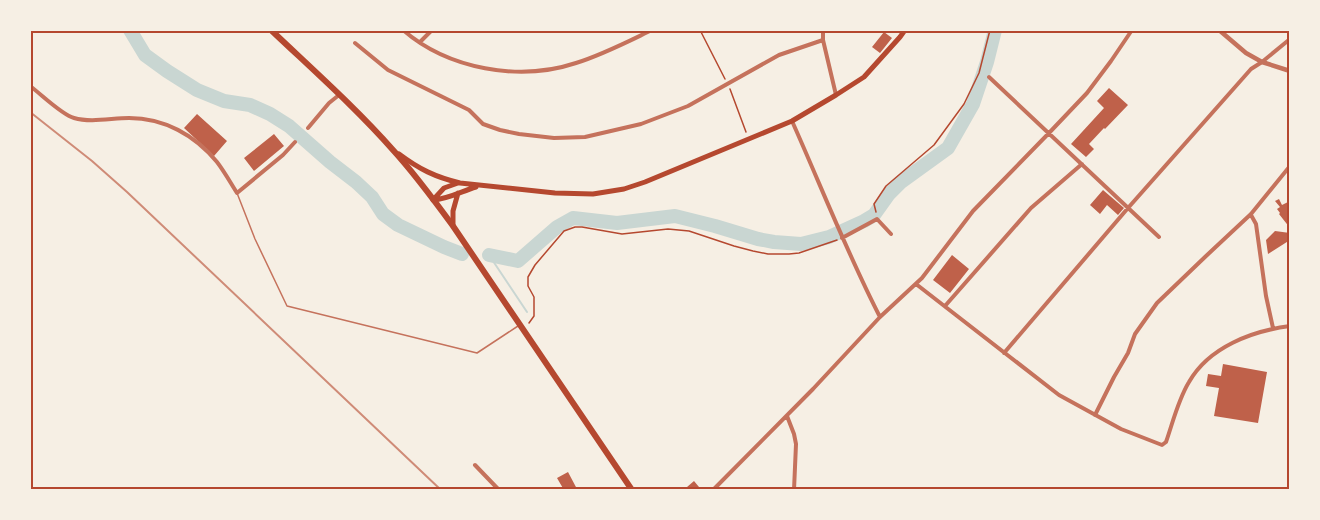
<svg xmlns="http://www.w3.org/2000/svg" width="1320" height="520" viewBox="0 0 1320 520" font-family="Commissioner,sans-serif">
<rect width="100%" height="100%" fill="#f6efe4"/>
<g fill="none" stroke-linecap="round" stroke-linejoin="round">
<path stroke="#c9d6d2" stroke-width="2" d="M 489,255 L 527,312"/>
<path stroke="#c9d6d2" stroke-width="14" d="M 130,30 L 145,55 L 167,71 L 197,90 L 224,101 L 250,105 L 270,114 L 289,126 L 330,162 L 356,182 L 372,197 L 383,214 L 398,225 L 444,247 L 462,254
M 489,255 L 518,261 L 557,227 L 573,218 L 617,223 L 675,216 L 715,226 L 758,239 L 774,242 L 801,244 L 829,237 L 864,221 L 874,215 L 889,194 L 901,182 L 948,148 L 973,104 L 987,62 L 995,30"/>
</g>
<path fill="#bf614a" d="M 884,32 L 892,38 L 880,53 L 872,47 Z
M 1109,88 L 1128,105 L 1105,129 L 1104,128 L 1089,144 L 1094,149 L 1086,157 L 1071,144 L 1104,108 L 1097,101 Z
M 197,114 L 227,141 L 214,156 L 184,128 Z
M 274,134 L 284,146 L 254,171 L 244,158 Z
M 1103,190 L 1124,208 L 1118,215 L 1107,205 L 1100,214 L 1090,205 Z
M 1279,199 L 1282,205 L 1290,201 L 1290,228 L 1279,214 L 1280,213 L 1277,209 L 1280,207 L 1275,201 Z
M 1275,231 L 1290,233 L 1290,240 L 1268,254 L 1266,240 Z
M 952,255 L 969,269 L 950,293 L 933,280 Z
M 1223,364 L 1267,372 L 1258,423 L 1214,416 L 1219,388 L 1206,386 L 1208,374 L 1221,376 Z
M 568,472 L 577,489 L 574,490 L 564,490 L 557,478 Z
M 694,481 L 699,487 L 696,490 L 690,490 L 687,487 Z"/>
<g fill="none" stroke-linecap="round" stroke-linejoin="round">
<path stroke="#b5482f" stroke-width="1.5" d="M 700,30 L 725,79
M 730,89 L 746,132
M 876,212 L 874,204 L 886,186 L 934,145 L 964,104 L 979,73 L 990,30
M 529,323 L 534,316 L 534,297 L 528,286 L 528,277 L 535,265 L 564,231 L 575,227 L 582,227 L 622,234 L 668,229 L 689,231 L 734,246 L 753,251 L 768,254 L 789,254 L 799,253 L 837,240"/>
<path stroke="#c5725c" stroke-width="1.5" d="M 237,193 L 255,239 L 287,306 L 477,353 L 518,326"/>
<path stroke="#c5725c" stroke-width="4" d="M 403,30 C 448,69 519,82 576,63 C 602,55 627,42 652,30
M 823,30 L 823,40 L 836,95
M 420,42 L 432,30
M 355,43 L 388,70 L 469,110 L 483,124 L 500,130 L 519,134 L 554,138 L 585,137 L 641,124 L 688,106 L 779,55 L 823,40
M 989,77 L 1159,237
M 30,86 C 41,94 62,115 74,118 C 91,123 112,118 129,118 C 164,118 195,135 217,162 C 224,171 230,182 237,193 L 283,155 L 295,142
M 792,121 C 821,186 847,253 880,317
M 308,128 L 329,103 L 339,95
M 1251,215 L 1256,224 L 1266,296 L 1273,328
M 842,238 L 877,219 L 891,234
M 916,284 L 1059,395 L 1121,429 L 1162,445 L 1166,442 C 1173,422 1178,400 1189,382 C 1209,347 1252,331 1290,326
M 945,306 L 1031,208 L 1082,164
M 1004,353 L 1128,208 L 1251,69 L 1262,62 L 1290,39
M 1095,415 L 1114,377 L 1128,353 L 1135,334 L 1157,303 L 1205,257 L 1251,214 L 1290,166
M 787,416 L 794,434 L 796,444 L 794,490
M 475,465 L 499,490
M 713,490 L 813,389 L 880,317 L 922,278 L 973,211 L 1049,133 L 1087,93 L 1111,61 L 1132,30"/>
<path stroke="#c5725c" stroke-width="4.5" d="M 1219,30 L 1246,53 L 1262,62 L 1290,71"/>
<path stroke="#b5482f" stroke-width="5" d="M 399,154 C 419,169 435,177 460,183 L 555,193 L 593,194 L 624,189 L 645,182 L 792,121 L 836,95 L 864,77 L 900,37 L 905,30
M 433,200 C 449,199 462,191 476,187
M 433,200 L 444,188 L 458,183
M 453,226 L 453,211 L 458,193"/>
<path stroke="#b5482f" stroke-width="6" d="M 271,30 C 312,69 355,107 393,150 C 415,174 434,200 453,226 L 632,490"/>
<path stroke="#cf8b77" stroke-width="2" d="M 30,112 L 92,161 L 127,192 L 441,490"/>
</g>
<rect width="1320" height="520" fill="none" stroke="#f6efe4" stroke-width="63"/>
<rect x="32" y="32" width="1256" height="456" fill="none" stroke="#b5482f" stroke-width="2"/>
</svg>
